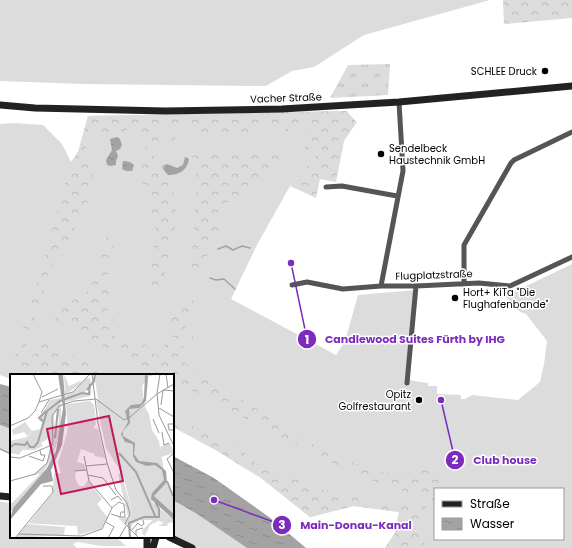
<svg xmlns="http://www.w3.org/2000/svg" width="572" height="548" viewBox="0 0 572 548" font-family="Poppins,sans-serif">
<defs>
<pattern id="forest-crowns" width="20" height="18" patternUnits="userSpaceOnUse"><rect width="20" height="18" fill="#dcdcdc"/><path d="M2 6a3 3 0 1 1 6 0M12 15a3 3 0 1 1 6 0" fill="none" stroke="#bbb"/></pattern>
<pattern id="park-tufts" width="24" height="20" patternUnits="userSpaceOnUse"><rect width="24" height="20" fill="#dcdcdc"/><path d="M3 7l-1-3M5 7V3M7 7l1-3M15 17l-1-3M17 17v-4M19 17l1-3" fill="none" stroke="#bbb"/></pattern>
<pattern id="water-ripples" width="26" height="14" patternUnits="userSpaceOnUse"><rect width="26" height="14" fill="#a3a3a3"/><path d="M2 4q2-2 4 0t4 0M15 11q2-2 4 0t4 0" fill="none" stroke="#8b8b8b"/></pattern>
</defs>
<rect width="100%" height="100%" fill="#fff"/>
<path fill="#dcdcdc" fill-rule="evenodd" d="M 0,0 L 490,0 L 364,35 L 314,67 L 292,71 L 266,86 L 85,84 L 0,81 Z
M 346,111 L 324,146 L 290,186 L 257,245 L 231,299 L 336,355 L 345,341 L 358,295 L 415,290 L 408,380 L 428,383 L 428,386 L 437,386 L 437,394 L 461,395 L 461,399 L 465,399 L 472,395 L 518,400 L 540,382 L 544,364 L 547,341 L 526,314 C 515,312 506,297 502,288 L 516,291 L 572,264 L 572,548 L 385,548 L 395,533 L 399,512 L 354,506 L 310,517 L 261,478 L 214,449 L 173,427 L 173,375 L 49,375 L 38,372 L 37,375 L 11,375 L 11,379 L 0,375 L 0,124 L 14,123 L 43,125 L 62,144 L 71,162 L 78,152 L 88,116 ZM 435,489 L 563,489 L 563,539 L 435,539 Z
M 0,425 L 11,429 L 11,454 L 0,449 Z
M 173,500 L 197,514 L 247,548 L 192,548 L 173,537 Z
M 0,502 L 11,503 L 11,537 L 116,537 L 126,546 L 101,546 L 78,542 L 73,544 L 77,548 L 0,548 Z"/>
<path fill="url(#forest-crowns)" d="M 503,0 L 572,0 L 572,18 L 504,24 Z
M 346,111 L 357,122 L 344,141 L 336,182 L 320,179 L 316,198 L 290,186 L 323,147 L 302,159 L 299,155 L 308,144 L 312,131 L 303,128 L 298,136 L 289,140 L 285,138 L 284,131 L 288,125 L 270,123 L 256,124 L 249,132 L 196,132 L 188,125 L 169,126 L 161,125 L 159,134 L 161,137 L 175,137 L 175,140 L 171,144 L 162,143 L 153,149 L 146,148 L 141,137 L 139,129 L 129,128 L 124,132 L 90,132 L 85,146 L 92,157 L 93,177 L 90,195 L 82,217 L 74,229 L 72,244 L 66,252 L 49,269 L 39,312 L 35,316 C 34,326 34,335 26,342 L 27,345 L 22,361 L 25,363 L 29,361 L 43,340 L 108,375 L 49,375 L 38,372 L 22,369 L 16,366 L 15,355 L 43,263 L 71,163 L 78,152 L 88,116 Z
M 256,150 L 267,154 L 279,154 L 282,157 L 283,162 L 241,199 L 228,202 L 224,206 L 217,234 L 211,236 L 204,270 L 200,275 L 191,272 L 197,183 L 192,154 L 195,151 L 211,151 L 222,154 L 227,151 Z
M 144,153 L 154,156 L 160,164 L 164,162 L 169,163 L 173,165 L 163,169 L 168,175 L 166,177 C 168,182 171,186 173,191 C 182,221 167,264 159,294 L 148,290 L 147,279 L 153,256 L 156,231 L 137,161 Z
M 108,230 L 116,232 L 106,280 L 110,301 L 107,312 L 113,320 L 115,339 L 138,350 L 145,344 L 157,356 C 159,353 162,348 165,345 C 171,341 179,342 183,346 L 182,353 L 179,359 L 191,367 L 193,377 L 209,378 L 333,457 L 387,473 L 412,474 L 423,464 L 430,466 L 446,484 L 449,489 L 435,489 L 435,503 L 429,497 L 387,487 L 336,465 L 173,381 L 173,375 L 161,375 L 97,343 L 74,330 C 71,324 61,323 54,321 L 60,309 L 90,290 L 103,253 Z
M 189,298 L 194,302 L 196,308 L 192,312 L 185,327 L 186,334 L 192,335 L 194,341 L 190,346 L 172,336 L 170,328 L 171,315 Z
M 173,416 L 244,452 L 253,461 L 275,476 L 282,474 L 321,489 L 357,498 L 376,504 L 395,501 L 421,506 L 424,500 L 427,503 L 426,508 L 419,519 L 421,536 L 427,548 L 385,548 L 395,533 L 399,512 L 354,506 L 310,517 L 261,478 L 214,449 L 173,427 Z"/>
<path fill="url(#park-tufts)" d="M 390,64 L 388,95 L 330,98 L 348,65 Z"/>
<path fill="url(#water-ripples)" d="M 117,137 L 120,139 L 122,145 L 120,149 L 116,151 L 118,156 L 116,161 L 116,165 L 111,166 L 107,165 L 106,160 L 112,150 L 110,139 Z
M 185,157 L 189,159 C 187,171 179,175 168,175 L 163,169 L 164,166 L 167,164 L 177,168 L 183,165 Z
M 123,161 C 128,161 131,162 134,165 L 132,171 L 126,171 L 122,169 Z
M 0,384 L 11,387 L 11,429 L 0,425 Z
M 173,456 L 214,478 L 269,517 L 306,548 L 247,548 L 197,514 L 173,500 Z"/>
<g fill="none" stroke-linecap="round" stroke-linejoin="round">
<path stroke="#a3a3a3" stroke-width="1.5" d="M 218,249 L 226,246 L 233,250 L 242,246 L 250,248
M 210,278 L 216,280 L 224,279 L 235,289
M 0,449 L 11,454"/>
<path stroke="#555" stroke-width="5" d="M 326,187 L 342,186 L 397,196
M 464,284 L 464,245 L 511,163 L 514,160 L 572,132
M 292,285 L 307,282 L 343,289 L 381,286 L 416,286 L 479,283 L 510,286 L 572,257
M 381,286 L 403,171 L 399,102
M 407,383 L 416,286"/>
<path stroke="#222" stroke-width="7" d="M 0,105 L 35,108 L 165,111 L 282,109 L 399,102 L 572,86
M 0,496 L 11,497
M 169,537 L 192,548
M 147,548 L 147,537
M 153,548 L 156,537"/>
</g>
<g fill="#000" stroke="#fff" stroke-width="1.5">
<circle cx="545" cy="71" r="4"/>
<circle cx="381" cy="154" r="4"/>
<circle cx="455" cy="298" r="4"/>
<circle cx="419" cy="400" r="4"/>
</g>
<g text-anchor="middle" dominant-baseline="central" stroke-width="3" stroke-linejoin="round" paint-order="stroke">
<g font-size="10" fill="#000" stroke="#fff" text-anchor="end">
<text x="537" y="71">SCHLEE Druck</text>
<text x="389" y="148" text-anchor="start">Sendelbeck<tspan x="389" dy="12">Haustechnik GmbH</tspan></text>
<text x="463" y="292" text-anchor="start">Hort+ KiTa "Die<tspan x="463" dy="12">Flughafenbande"</tspan></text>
<text x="411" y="394">Opitz<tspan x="411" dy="12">Golfrestaurant</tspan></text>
</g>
<g font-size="10" fill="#000" stroke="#fff">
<text transform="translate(286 98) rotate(-2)">Vacher Straße</text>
<text transform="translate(434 275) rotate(-2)">Flugplatzstraße</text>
</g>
</g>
<g transform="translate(10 374)">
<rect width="164" height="164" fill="#fff"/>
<path d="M 54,0 L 59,12 L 70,7 L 72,9 L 55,21 ZM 84,0 L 146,0 L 138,3 L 132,12 L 135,33 L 139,40 L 142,56 L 149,67 L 155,103 L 153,109 L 142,119 L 143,129 L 164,146 L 164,150 L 161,148 L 157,150 L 158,152 L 148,152 L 154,149 L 140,143 L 120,147 L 122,136 L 113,101 L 96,74 L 86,27 L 88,25 ZM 80,4 L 82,11 L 74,19 L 78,20 L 82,16 L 80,22 L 56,28 L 55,22 L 67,15 L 75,5 ZM 51,24 L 51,54 L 43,83 L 32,100 L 0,138 L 0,131 L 30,100 L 21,102 L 37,89 L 41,68 L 39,64 L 31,69 L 33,72 L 24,76 L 12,76 L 9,81 L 1,79 L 0,67 L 17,63 L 22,57 L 30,55 L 32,49 L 29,46 L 40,26 ZM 48,36 L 49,48 L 45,64 L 44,40 ZM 80,27 L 84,31 L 86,44 L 84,41 L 86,50 L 83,54 L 88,55 L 95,84 L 71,75 L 67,88 L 74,90 L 76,96 L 66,97 L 65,104 L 69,112 L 74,112 L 78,106 L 92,125 L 87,130 L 98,144 L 91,155 L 68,161 L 67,152 L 19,149 L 43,119 L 44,99 L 51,99 L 48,89 L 58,56 L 56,30 ZM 157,109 L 164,125 L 164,140 L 144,122 L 149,114 ZM 17,150 L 55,153 L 54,161 L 6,164 Z" fill="#dcdcdc" fill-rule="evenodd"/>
<path d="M 15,48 L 22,57 L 17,62 L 14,58 L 3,61 L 2,56 ZM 58,53 L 88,55 L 95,84 L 84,82 L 85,79 L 92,79 L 89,63 L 86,63 L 86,55 L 59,53 L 62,55 L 52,84 L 53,102 L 47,104 L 43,123 L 25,141 L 43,119 L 44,99 L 51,99 L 48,89 L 55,70 ZM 64,56 L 75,61 L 63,63 L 63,68 L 70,71 L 61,73 L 55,91 L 57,102 L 50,112 ZM 111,99 L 122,136 L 120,147 L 135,143 L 146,143 L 148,147 L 140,151 L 135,162 L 132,159 L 133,155 L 143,146 L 130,146 L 122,150 L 121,156 L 108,144 L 118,143 L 108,100 ZM 64,116 L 66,128 L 62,127 L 52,135 ZM 54,121 L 41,136 L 38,143 L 30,140 L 26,148 L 67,152 L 19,149 L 23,144 ZM 64,133 L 62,145 L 43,143 L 56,138 Z" fill="#dcdcdc"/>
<path d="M 160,69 L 164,79 L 151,83 L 150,73 Z" fill="#dcdcdc"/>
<path d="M 48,0 L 53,0 L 56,40 L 52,71 L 41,96 L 43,107 L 31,110 L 0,146 L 3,134 L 37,94 L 46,77 L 53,34 ZM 135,0 L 137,0 L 138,4 L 136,27 L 129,34 L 119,35 L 120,49 L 113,57 L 113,62 L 125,69 L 124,80 L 129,87 L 147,89 L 156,97 L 157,108 L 144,122 L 164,140 L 164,146 L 141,125 L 142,119 L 154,106 L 152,96 L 145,91 L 137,92 L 126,88 L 123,82 L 123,70 L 115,68 L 111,60 L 118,48 L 115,37 L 121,31 L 131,30 L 134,24 Z" fill="#a3a3a3"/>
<path fill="none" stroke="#a3a3a3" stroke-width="2" d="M 77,16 L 84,7 L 85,0M 33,47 L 29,44 L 36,37M 45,64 L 48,35M 0,73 L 5,70 L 15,71 L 17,68 L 20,73 L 24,73 L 28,68 L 37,37 L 50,27 L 72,19 L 79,20 L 80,10M 109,79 L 126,98 L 146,144M 157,107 L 163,122M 120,164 L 119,149 L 134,143 L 149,143 L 149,135 L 145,128"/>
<path fill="none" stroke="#999" stroke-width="1" d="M 23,0 L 32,18 L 29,28M 82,0 L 88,49 L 97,89 L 106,116 L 117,129 L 120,140 L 115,150 L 129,164M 150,0 L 147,19 L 149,41 L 164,72M 156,0 L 158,14M 147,20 L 164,10M 32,23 L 48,15M 151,31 L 153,16 L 164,17M 149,34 L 164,43M 31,39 L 39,26M 143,45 L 149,59M 164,50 L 158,50 L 159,56 L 164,56M 0,52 L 18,44 L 25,37 L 29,28 L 63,18 L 80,0M 152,58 L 154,71 L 159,69M 164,79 L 157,85 L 164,99M 19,82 L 33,87 L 35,81 L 31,81 L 30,76M 0,83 L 10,84 L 42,71M 76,92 L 97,90M 65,97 L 77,96M 78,101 L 93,104 L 106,121M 0,107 L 25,100 L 37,89 L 43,67 L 42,42 L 49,32 L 64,27 L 86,25 L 114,46 L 120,43 L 147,20M 101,126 L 108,122 L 112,127M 102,134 L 109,128 L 114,130 L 115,143 L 110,143M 101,140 L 110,143 L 111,138 L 115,138M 96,148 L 104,153 L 98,164M 121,157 L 128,149 L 131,152 L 134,150 L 133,146M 8,160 L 72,162 L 92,155 L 102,134 L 79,107 L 74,82M 126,161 L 126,156 L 133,154M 5,164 L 43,118 L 42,112 L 33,112M 109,164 L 116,152"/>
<path fill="#c2185b" fill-opacity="0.15" stroke="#c2185b" stroke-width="2" d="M 99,42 L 113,107 L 51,120 L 37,55 Z"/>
<rect width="164" height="164" fill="none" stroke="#000" stroke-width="2"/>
</g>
<path fill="none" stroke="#7b2cbf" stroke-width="1.5" d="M291 263L307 339M441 400L455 460M214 500L282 525"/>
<g fill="#7b2cbf" stroke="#fff" stroke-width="1.5">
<circle cx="291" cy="263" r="4"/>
<circle cx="441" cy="400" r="4"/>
<circle cx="214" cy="500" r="4"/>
<circle cx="307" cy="339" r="10"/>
<circle cx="455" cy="460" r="10"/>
<circle cx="282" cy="525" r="10"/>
</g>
<g font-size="12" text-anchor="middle" font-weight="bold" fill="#fff">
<text x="307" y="344">1</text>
<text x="455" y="464">2</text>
<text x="282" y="529">3</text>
</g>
<g font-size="11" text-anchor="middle" font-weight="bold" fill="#7b2cbf" stroke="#fff" stroke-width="3" stroke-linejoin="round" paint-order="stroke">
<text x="415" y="343">Candlewood Suites Fürth by IHG</text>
<text x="505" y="464">Club house</text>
<text x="356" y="529">Main-Donau-Kanal</text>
</g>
<rect x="434" y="488" width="130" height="52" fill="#ffffff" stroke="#999999"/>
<rect x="442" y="501" width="20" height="6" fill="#222222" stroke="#999999"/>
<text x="470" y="508" font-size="12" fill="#000000">Straße</text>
<rect x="442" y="518" width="20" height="12" fill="url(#water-ripples)" stroke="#999999"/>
<text x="470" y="528" font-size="12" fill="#000000">Wasser</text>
</svg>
